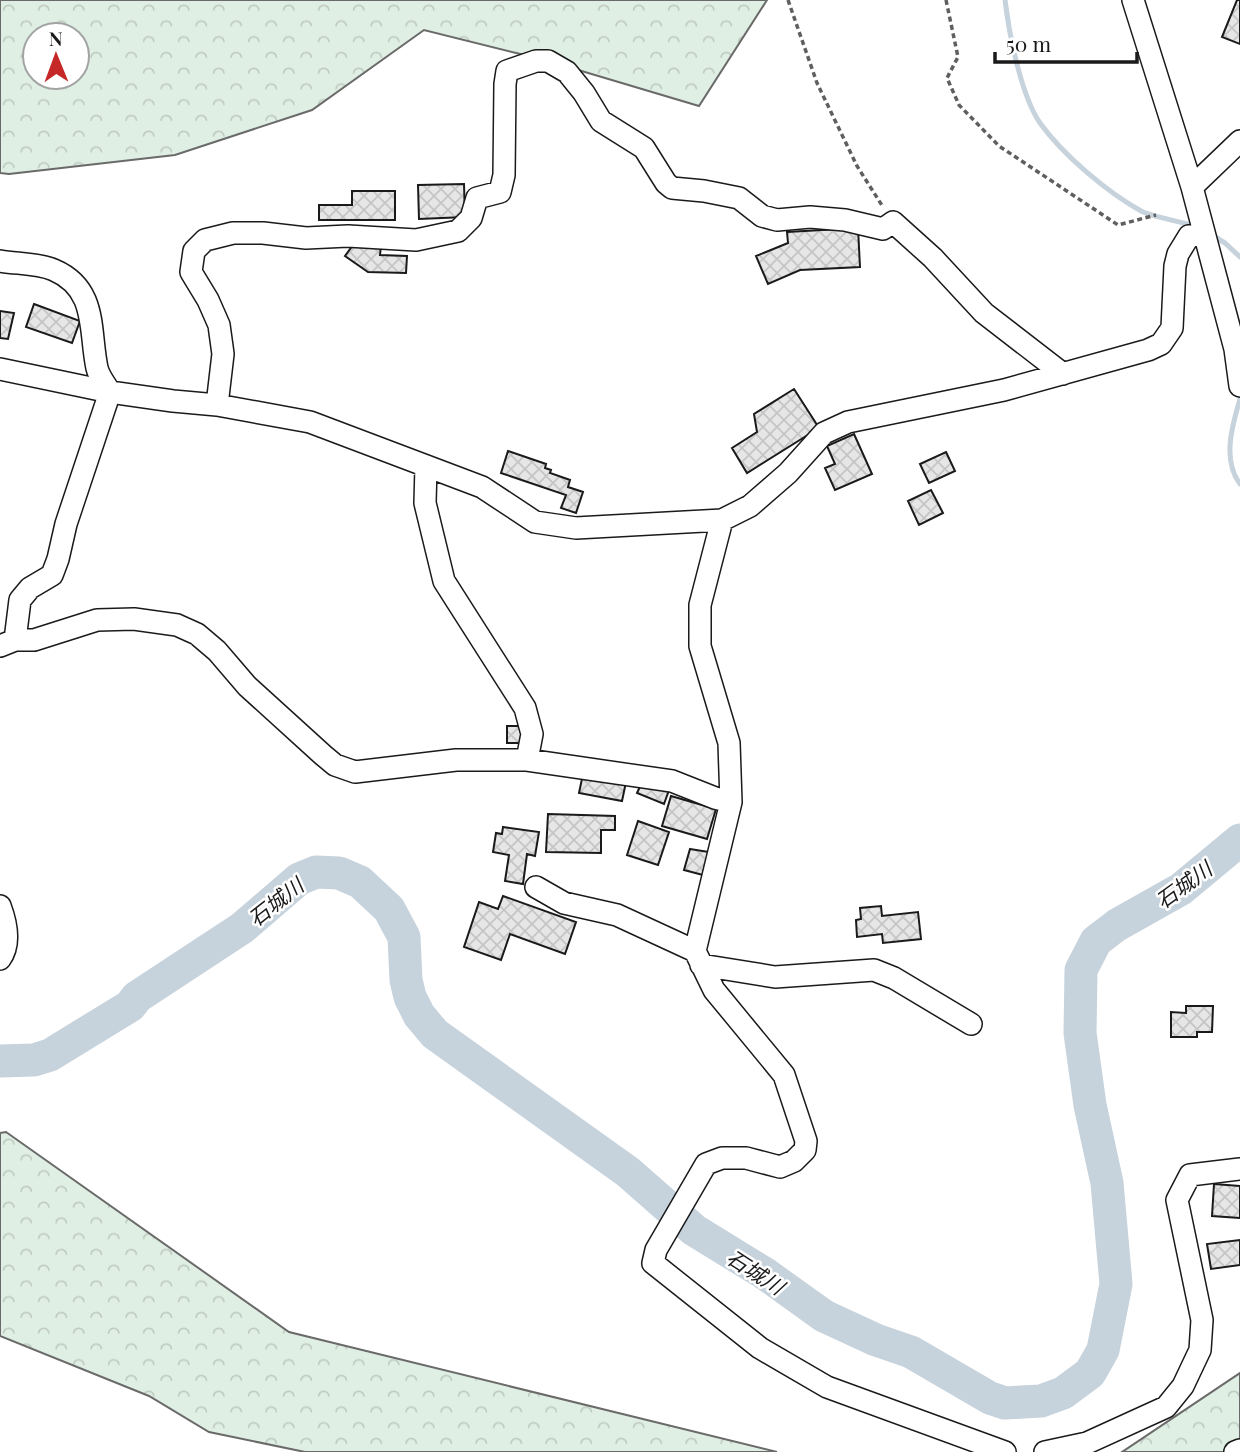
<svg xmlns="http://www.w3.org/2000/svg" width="1240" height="1452" viewBox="0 0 1240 1452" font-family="'Playfair Display','Noto Sans JP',serif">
<defs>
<pattern id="forest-crowns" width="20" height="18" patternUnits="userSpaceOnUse" patternTransform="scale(1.75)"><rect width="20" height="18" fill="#e0efe3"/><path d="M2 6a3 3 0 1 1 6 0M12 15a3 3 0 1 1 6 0" fill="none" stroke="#c0ccc2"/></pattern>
<pattern id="building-cross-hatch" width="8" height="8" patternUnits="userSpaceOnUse" patternTransform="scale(1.75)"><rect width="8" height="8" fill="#e6e6e6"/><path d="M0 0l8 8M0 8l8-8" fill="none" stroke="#c5c5c5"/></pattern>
</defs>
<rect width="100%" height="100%" fill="#fff"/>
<path fill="url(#forest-crowns)" stroke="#6a6a6a" stroke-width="2" fill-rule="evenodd" d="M 0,0 L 767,0 L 699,106 L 548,61 L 424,30 L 312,110 L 175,155 L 9,174 L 0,173 ZM 35,35 L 77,35 L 77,77 L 35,77 Z
M 6,1132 L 289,1332 L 777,1452 L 305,1452 L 209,1432 L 149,1396 L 0,1336 L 0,1133 Z
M 1240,1373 L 1240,1452 L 1122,1452 Z"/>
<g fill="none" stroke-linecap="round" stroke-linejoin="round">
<path stroke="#c6d2dc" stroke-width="5" d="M 1005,0 C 1009,34 1021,95 1040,123 C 1063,155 1107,192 1141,211 C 1153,217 1183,222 1198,227
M 1212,235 L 1225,243 L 1240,257
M 1240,399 C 1232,426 1222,460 1240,484"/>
<path stroke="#c6d2dc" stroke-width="33" d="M 0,1061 L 34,1060 L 50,1055 L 130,1006 L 137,997 L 242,928 L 299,879 L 316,872 L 339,873 L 360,882 L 389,909 L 404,937 L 406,980 L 410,997 L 419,1015 L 435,1034 L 628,1172 L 694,1230 L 764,1273 L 824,1316 L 876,1340 L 911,1352 L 990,1398 L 1005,1403 L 1041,1401 L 1063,1393 L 1090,1373 L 1103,1350 L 1116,1284 L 1107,1183 L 1090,1105 L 1080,1033 L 1081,970 L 1096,941 L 1117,925 L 1181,889 L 1240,840"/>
</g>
<path fill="url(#building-cross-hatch)" stroke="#1a1a1a" stroke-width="2" d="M 1237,0 L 1240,0 L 1240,44 L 1222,37 Z
M 464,184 L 465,217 L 419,219 L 418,185 Z
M 352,191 L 395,191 L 395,220 L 319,220 L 319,205 L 352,205 Z
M 858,228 L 860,267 L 800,270 L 768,284 L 756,256 L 788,243 L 787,232 Z
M 353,245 L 381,246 L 380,255 L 407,256 L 406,273 L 368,272 L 345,256 Z
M 34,304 L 80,321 L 72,343 L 26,327 Z
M 0,311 L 14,313 L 8,339 L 0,338 Z
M 794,389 L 819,428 L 747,473 L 732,448 L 757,432 L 754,414 Z
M 854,434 L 872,474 L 835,490 L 825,468 L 835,464 L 827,446 Z
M 508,451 L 546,464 L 545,468 L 551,470 L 550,473 L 570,480 L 568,487 L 583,492 L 576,513 L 561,508 L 566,495 L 501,473 Z
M 946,452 L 955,471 L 929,483 L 920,464 Z
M 931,490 L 943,513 L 919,525 L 908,501 Z
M 507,726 L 523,726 L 523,743 L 507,743 Z
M 583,774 L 626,782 L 622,801 L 579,793 Z
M 643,780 L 669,790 L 664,804 L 637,793 Z
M 671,796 L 716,809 L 707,839 L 662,826 Z
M 548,814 L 615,816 L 615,830 L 601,830 L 601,853 L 546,852 Z
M 638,821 L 669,832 L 658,865 L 627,855 Z
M 503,827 L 539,832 L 535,856 L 527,854 L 523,884 L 505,881 L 509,855 L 493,852 L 496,833 L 502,834 Z
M 690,849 L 709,852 L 703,875 L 684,870 Z
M 503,896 L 576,922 L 565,954 L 510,934 L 501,960 L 464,947 L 479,902 L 498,909 Z
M 881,906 L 882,916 L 918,912 L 921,939 L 883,943 L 882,934 L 857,937 L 856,920 L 861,919 L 860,908 Z
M 1186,1006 L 1213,1006 L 1212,1032 L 1197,1032 L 1197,1037 L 1171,1037 L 1171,1012 L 1186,1013 Z
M 1214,1184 L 1240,1186 L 1240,1218 L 1212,1216 Z
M 1240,1240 L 1240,1265 L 1211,1269 L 1207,1244 Z"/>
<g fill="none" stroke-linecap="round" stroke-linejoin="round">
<g stroke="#1a1a1a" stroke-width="24">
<path id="minor" d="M 1133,0 L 1192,187 L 1235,349 L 1240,386
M 1192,187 L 1240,141
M 0,261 C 17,264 38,263 54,270 C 98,289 89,331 97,368 C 99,377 106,385 110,392
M 0,369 L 110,392 L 173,401 L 217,405 L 310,422 L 482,487 L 535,522 L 576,528 L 722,520 L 750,506 L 788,473 L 824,433 L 848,422 L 1004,390 L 1148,350 L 1161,344 L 1172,328 L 1175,266 L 1178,254 L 1189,236 L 1204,234
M 217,405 L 223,354 L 219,325 L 208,300 L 191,272 L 194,251 L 205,240 L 233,233 L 263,233 L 306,238 L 348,236 L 416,240 L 458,231 L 471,218 L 477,198 L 500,192 L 504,175 L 505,84 L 507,71 L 536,61 L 548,61 L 567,72 L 584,93 L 601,121 L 644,148 L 666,183 L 672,188 L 704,191 L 739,198 L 762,216 L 777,220 L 810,217 L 845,220 L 883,229 L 893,222 L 933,258 L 984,313 L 1063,374
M 426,466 L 425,503 L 444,581 L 525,708 L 532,734 L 527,760
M 722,520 L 700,605 L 700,646 L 729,743 L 731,802 L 695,951 L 714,990 L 784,1075 L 806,1141 L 805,1150 L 794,1161 L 780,1167 L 746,1158 L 722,1158 L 706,1164 L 656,1250 L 653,1263 L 760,1348 L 827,1387 L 1005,1452
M 15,640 L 20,600 L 30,588 L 52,575 L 58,559 L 66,524 L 110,392
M 0,646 L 15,640 L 34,640 L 97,620 L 134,619 L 177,625 L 197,634 L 217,651 L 247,686 L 323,755 L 335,765 L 355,772 L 456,760 L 527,760 L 672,781 L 715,798 L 731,802
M 536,887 L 564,903 L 617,915 L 695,951
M 0,906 C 6,922 11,944 0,959
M 701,965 L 775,977 L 874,970 L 894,978 L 971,1024
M 1045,1452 L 1087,1443 L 1166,1407 L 1183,1386 L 1200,1350 L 1202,1320 L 1177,1200 L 1190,1175 L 1240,1169
M 1235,1452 L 1240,1450"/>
</g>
<path stroke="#5f5f5f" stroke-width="3.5" stroke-dasharray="5 3.5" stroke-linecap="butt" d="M 788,0 L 817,83 L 857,166 L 883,207
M 946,0 L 958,57 L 947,78 L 959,105 L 999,146 L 1118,225 L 1156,215"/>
<use href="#minor" stroke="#fff" stroke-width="21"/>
</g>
<g text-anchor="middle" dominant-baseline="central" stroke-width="5" stroke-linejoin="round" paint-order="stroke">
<g font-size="21" font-style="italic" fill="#1a1a1a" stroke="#fff">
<text transform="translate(1183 884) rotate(-36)">石城川</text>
<text transform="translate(275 901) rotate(-38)">石城川</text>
<text transform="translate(756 1271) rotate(33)">石城川</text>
</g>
</g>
<g transform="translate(56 56) rotate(359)"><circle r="33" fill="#ffffff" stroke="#a3a3a3" stroke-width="2"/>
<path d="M0-5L12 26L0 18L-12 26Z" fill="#c62828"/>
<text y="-10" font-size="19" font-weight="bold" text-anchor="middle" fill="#1a1a1a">N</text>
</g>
<path d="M995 52v10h142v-10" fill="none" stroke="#1a1a1a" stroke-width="3.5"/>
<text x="1006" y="52" font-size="21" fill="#1a1a1a" stroke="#ffffff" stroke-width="5" paint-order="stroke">50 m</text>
</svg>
